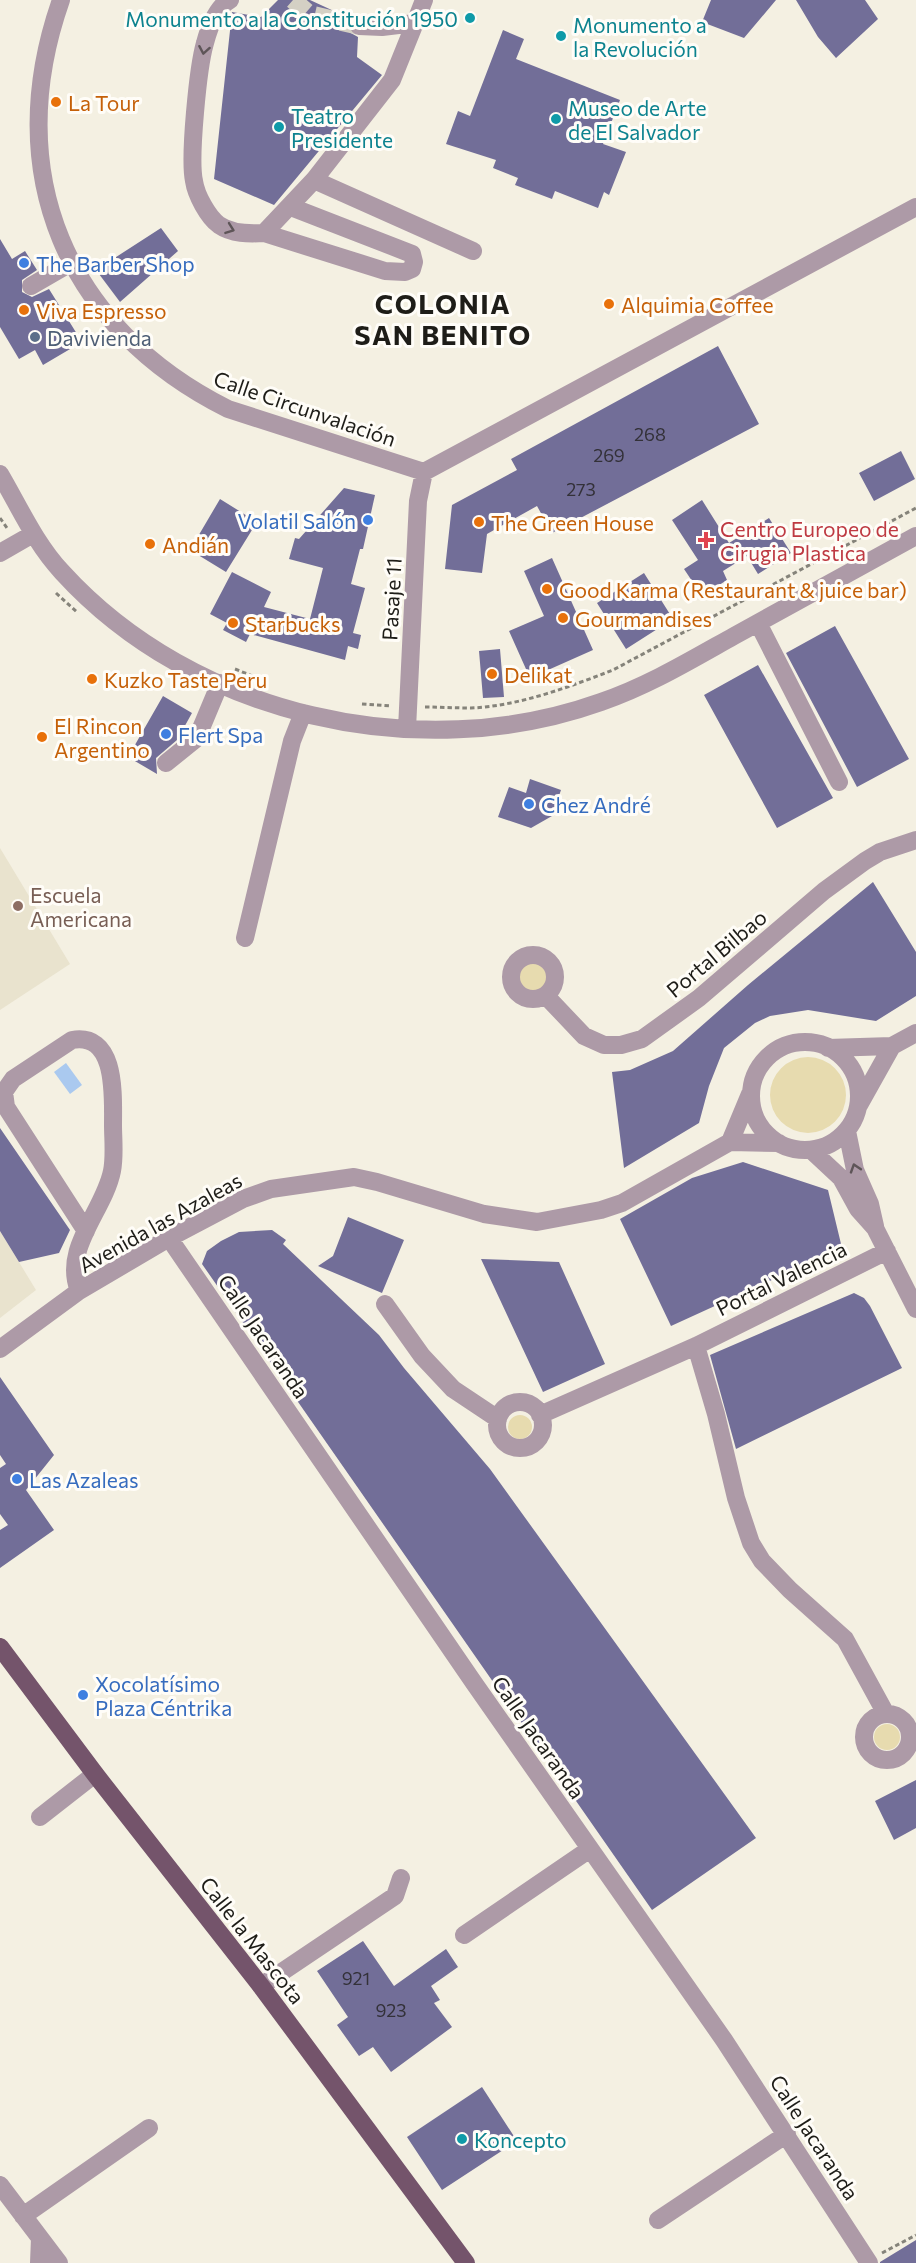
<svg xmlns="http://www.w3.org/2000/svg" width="916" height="2263" viewBox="0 0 916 2263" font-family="Commissioner,sans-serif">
<rect width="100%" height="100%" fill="#f4f0e2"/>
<path fill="#e9e3ce" d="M 0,848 L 70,964 L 0,1010 Z
M 0,1231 L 36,1290 L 0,1318 Z"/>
<path fill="#e7dbaf" d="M517 978a15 15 0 1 1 30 0a15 15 0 1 1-30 0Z
M770 1095a38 38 0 1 1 76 0a38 38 0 1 1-76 0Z
M508 1427a12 12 0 1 1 24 0a12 12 0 1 1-24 0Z
M874 1737a13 13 0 1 1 26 0a13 13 0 1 1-26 0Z"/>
<path fill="#aac9ef" d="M 66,1063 L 82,1085 L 70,1094 L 54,1072 Z"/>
<path fill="#726e98" d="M 278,0 L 310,0 L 336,12 L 360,14 L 350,20 L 348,25 L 349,32 L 358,37 L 357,57 L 382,75 L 274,205 L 214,179 L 232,12 L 261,17 Z
M 711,0 L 776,0 L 744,38 L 702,22 Z
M 796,0 L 865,0 L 878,19 L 836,58 L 818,37 Z
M 503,30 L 524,39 L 516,59 L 620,100 L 603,144 L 626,152 L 609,195 L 604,192 L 598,208 L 555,191 L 552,199 L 515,185 L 518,178 L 493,168 L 496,160 L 446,144 L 458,111 L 470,116 Z
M 161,228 L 178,251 L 120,302 L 96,270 Z
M 0,239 L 12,259 L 25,251 L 37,270 L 22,280 L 22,292 L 32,297 L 49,289 L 82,342 L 43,365 L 35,350 L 19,359 L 0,327 Z
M 718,346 L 759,424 L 552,533 L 537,506 L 487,534 L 482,573 L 445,569 L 452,505 L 517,470 L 511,459 Z
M 901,451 L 915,479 L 874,501 L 859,473 Z
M 344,488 L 375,495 L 363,549 L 360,549 L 351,584 L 365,588 L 353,633 L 361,635 L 358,649 L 348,646 L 345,660 L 250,634 L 246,642 L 223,630 L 227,623 L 210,614 L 232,572 L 271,592 L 264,607 L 310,619 L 323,568 L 289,559 L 295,538 L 299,539 Z
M 220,499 L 257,522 L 226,572 L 190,550 Z
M 702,500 L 729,543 L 769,518 L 791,553 L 758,574 L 747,556 L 723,571 L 727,580 L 702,596 L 684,569 L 698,560 L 672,520 Z
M 552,558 L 593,650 L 530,678 L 509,631 L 544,616 L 524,571 Z
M 644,573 L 673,619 L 626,649 L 597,603 Z
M 835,626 L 909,759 L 857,787 L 786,653 Z
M 500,649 L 504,697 L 483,698 L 479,651 Z
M 758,665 L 833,798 L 777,828 L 704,695 Z
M 163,696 L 192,713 L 177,740 L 156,758 L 157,774 L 128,757 Z
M 530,779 L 561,790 L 552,816 L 531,828 L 498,817 L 509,787 L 526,793 Z
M 873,882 L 916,952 L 916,996 L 876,1021 L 808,1010 L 770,1016 L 755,1023 L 724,1048 L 709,1086 L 699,1123 L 624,1168 L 612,1072 L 630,1070 L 673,1051 L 748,985 Z
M 0,1128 L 70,1230 L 59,1253 L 19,1262 L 0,1231 Z
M 743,1162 L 828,1190 L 842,1248 L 671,1326 L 620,1219 L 692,1178 Z
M 348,1217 L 404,1240 L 382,1293 L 318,1266 L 333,1256 Z
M 272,1230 L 286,1240 L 283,1244 L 379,1335 L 404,1368 L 490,1469 L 756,1838 L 652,1910 L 202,1264 L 207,1251 L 221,1241 L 239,1232 Z
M 481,1259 L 559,1262 L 605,1364 L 543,1392 Z
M 854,1293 L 864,1298 L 870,1306 L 902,1368 L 736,1449 L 710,1355 Z
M 0,1377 L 54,1455 L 26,1490 L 54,1530 L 0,1568 L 0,1530 L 8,1525 L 0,1514 L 0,1468 L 6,1464 L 0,1455 Z
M 916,1780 L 916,1828 L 894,1840 L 875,1801 Z
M 363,1941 L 394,1986 L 446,1949 L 458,1967 L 431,1986 L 440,2000 L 434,2003 L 452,2027 L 391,2072 L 373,2047 L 359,2056 L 337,2025 L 348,2017 L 317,1971 Z
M 482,2087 L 517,2141 L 442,2190 L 407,2137 Z
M 916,2240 L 916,2263 L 880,2263 L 880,2262 Z"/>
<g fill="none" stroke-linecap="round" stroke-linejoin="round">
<path stroke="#d4d0c4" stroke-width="18" stroke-dasharray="18 9" stroke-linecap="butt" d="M 293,0 L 309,14 L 359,26"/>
<path stroke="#85837a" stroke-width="3" stroke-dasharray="4.5 3" stroke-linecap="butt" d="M 0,518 L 7,528
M 56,593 L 78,613
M 235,669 L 260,679
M 362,704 L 391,706
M 425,707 C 440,707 455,708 471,708 C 519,706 569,687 613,670 L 916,508
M 882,2253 L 916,2235"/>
<path stroke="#ad9aa7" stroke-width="18" d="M 61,0 C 0,173 66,328 228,409 L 424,472
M 230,0 C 216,7 209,28 205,43 C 198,67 189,158 194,181 C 196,195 208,217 219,225 C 232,234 249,234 264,233 L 314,180 L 392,80 L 415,23 L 382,27 L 359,26
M 415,23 L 424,0
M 314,180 L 473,251
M 264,233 L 385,271 L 405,272 L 412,269 L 414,262 L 412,254 L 291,207
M 31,286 L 69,264
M 424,472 L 916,207
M 0,474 C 20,508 35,543 62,572 C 193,716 419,767 601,702 C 648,686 691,660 734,636 C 795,603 855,569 916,536
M 0,553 L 33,534
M 758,623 L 839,782
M 407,729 L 418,501 L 424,472
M 166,763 L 197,738 L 220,683
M 245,938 L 292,741 L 303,713
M511 977a22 22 0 1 1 44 0a22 22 0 1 1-44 0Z
M 546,996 L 584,1036 L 604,1045 L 621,1045 L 642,1039 L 699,998 L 824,891 L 865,861 L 880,852 L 916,840
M751 1096a54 54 0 1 1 108 0a54 54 0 1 1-108 0Z
M 828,1048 L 892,1046 L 916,1033
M 859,1105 L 892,1046
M 847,1131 L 855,1170 L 870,1204 L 875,1226
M 730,1142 L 750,1094
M 811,1150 L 841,1178 L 858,1209 L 875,1228 L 916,1309
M 169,1238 L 474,1683 L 724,2040 L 869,2263
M 79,1291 C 62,1248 104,1211 112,1171 C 115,1156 113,1139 113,1125 C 113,1096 117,1032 72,1040 L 13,1079 L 4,1092 L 6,1107 L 86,1231
M 385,1304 L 422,1356 L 453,1389 L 498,1419
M 696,1346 L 716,1414 L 736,1498 L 751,1543 L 762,1561 L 790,1590 L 845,1639 L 886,1714
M 0,1349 L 79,1291 L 169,1238 L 243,1199 L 271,1189 L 354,1177 L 377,1182 L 484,1214 L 537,1222 L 601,1210 L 622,1203 L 730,1142 L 779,1143
M497 1425a23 23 0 1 1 46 0a23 23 0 1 1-46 0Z
M 540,1415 L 696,1346 L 887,1251
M864 1737a23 23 0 1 1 46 0a23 23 0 1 1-46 0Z
M 40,1817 L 95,1774
M 464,1935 L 590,1849
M 261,1986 L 395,1896 L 401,1878
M 0,2185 L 59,2263
M 23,2216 L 149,2128
M 658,2220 L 787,2134
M 39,2263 L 40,2238"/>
<path stroke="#74546b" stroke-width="18" d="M 0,1647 L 95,1774 L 261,1986 L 466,2263"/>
</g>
<defs><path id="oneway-chevron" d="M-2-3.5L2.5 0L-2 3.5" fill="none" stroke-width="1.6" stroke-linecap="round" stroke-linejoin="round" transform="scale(1.5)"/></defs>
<g stroke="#5e5558">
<use href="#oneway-chevron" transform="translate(204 50) rotate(100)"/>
<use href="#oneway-chevron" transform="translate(230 229) rotate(20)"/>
<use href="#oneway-chevron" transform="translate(855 1168) rotate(-108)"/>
</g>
<g fill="#0f9aa8" stroke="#fffdf8" stroke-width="2">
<circle cx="470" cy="18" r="6"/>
<circle cx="561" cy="36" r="6"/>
<circle cx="556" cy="119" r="6"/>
<circle cx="279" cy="127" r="6"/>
<circle cx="462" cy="2139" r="6"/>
</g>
<g fill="#e8710a" stroke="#fffdf8" stroke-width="2">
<circle cx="56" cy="102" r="6"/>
<circle cx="609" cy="304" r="6"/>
<circle cx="24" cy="310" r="6"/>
<circle cx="479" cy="522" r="6"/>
<circle cx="150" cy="544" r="6"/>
<circle cx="547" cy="589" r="6"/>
<circle cx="563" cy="618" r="6"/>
<circle cx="233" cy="623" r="6"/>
<circle cx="492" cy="674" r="6"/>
<circle cx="92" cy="679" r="6"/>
<circle cx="42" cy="737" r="6"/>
</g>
<g fill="#3f7fe0" stroke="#fffdf8" stroke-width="2">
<circle cx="24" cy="263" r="6"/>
<circle cx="368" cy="520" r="6"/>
<circle cx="166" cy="734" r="6"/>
<circle cx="529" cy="804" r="6"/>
<circle cx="17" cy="1479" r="6"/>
<circle cx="83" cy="1695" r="6"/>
</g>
<circle fill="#5c6f8a" stroke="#fffdf8" stroke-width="2" cx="35" cy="337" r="6"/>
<path fill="#e0444e" stroke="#fffdf8" stroke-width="2" d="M703 531h6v6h6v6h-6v6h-6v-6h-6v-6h6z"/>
<circle fill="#8d6e63" stroke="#fffdf8" stroke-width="2" cx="18" cy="906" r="6"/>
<g text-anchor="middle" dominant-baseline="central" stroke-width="6" stroke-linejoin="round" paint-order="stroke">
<g font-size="18" fill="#333138">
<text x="650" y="434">268</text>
<text x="609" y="455">269</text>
<text x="581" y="489">273</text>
<text x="356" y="1978">921</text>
<text x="391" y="2010">923</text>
</g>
<g font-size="21" fill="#0d838f" stroke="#fffdf8" text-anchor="start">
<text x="458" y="18" text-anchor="end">Monumento a la Constitución 1950</text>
<text x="573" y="24">Monumento a<tspan x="573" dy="24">la Revolución</tspan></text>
<text x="568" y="107">Museo de Arte<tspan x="568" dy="24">de El Salvador</tspan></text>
<text x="291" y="115">Teatro<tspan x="291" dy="24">Presidente</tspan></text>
<text x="474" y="2139">Koncepto</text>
</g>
<g font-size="21" fill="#c56008" stroke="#fffdf8" text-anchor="start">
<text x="68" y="102">La Tour</text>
<text x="621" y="304">Alquimia Coffee</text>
<text x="36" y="310">Viva Espresso</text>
<text x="491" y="522">The Green House</text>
<text x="162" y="544">Andián</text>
<text x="559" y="589">Good Karma (Restaurant &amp; juice bar)</text>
<text x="575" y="618">Gourmandises</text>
<text x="245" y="623">Starbucks</text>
<text x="504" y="674">Delikat</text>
<text x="104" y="679">Kuzko Taste Peru</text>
<text x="54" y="725">El Rincon<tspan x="54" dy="24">Argentino</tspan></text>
</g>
<g font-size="21" fill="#366cbe" stroke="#fffdf8" text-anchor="start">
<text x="36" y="263">The Barber Shop</text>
<text x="356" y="520" text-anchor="end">Volatil Salón</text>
<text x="178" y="734">Flert Spa</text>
<text x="541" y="804">Chez André</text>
<text x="29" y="1479">Las Azaleas</text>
<text x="95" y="1683">Xocolatísimo<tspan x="95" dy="24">Plaza Céntrika</tspan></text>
</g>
<g font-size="21" fill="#4e5e75" stroke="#fffdf8" text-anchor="start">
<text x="47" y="337">Davivienda</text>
</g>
<g font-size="21" fill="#1e1d18" stroke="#fffdf8">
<text transform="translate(305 408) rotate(19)">Calle Circunvalación</text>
<text transform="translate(391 599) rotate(-87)">Pasaje 11</text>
<text transform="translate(716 953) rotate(-40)">Portal Bilbao</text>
<text transform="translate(160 1222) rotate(-29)">Avenida las Azaleas</text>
<text transform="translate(781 1278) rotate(-26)">Portal Valencia</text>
<text transform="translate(264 1336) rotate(56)">Calle Jacaranda</text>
<text transform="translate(539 1737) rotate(55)">Calle Jacaranda</text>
<text transform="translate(253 1940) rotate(52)">Calle la Mascota</text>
<text transform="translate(815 2137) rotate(57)">Calle Jacaranda</text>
</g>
<g font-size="21" fill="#be3a42" stroke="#fffdf8" text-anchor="start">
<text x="720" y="528">Centro Europeo de<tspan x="720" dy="24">Cirugia Plastica</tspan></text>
</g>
<g font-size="21" fill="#785e54" stroke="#fffdf8" text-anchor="start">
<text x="30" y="894">Escuela<tspan x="30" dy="24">Americana</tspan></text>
</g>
<g font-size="27" font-weight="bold" letter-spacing="1.5" fill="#1e1d18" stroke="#fffdf8">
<text x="443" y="303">COLONIA<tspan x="443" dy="31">SAN BENITO</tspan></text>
</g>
</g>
</svg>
